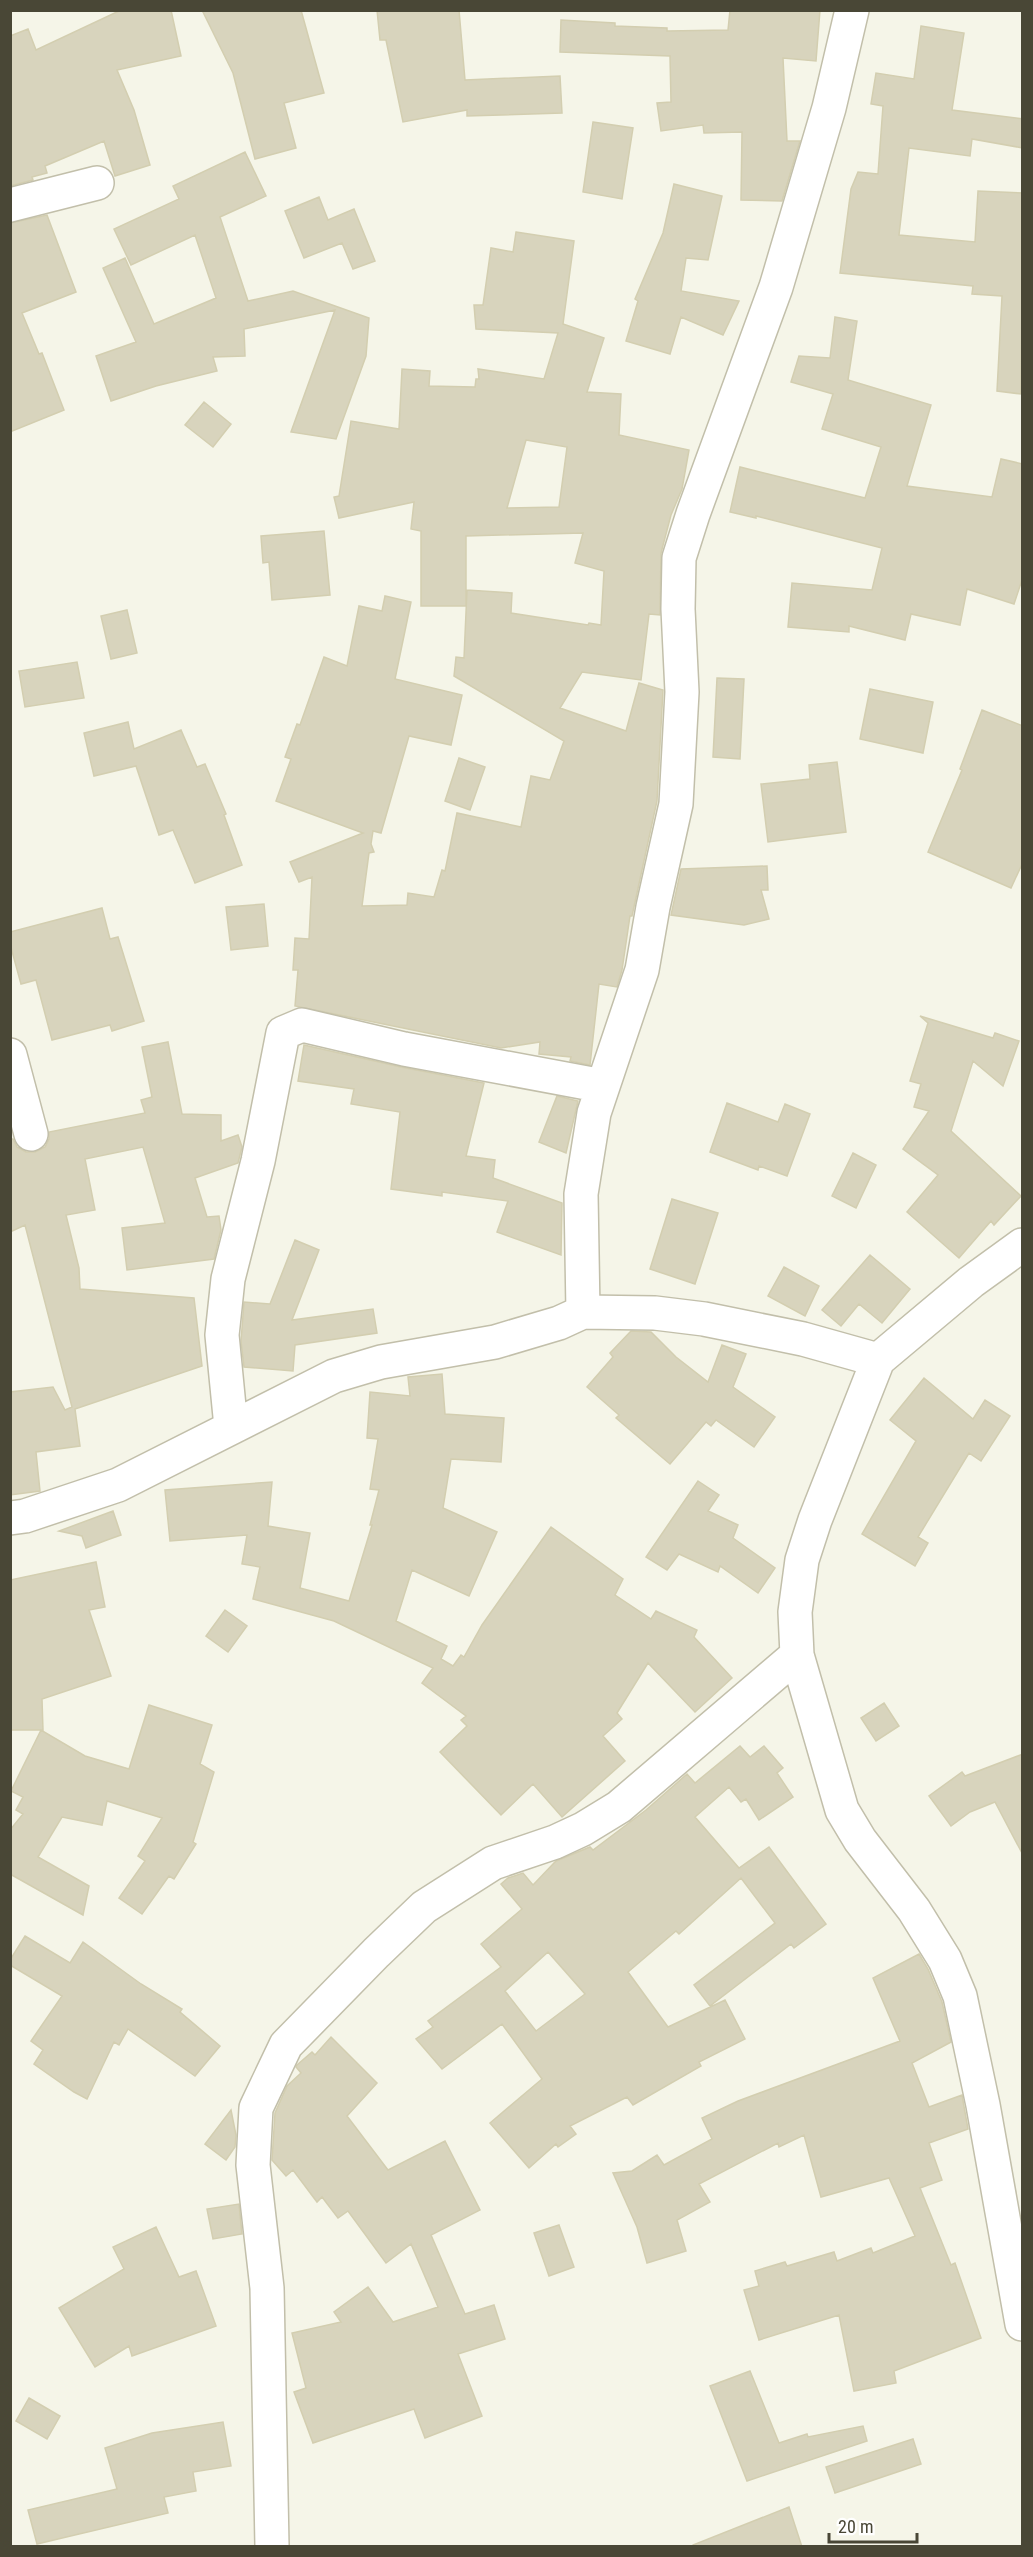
<svg xmlns="http://www.w3.org/2000/svg" width="1033" height="2557" viewBox="0 0 1033 2557" font-family="'Roboto Condensed',sans-serif">
<rect width="100%" height="100%" fill="#f5f5e8"/>
<path fill="#d8d4bd" stroke="#d3ceb0" stroke-width="1.5" fill-rule="evenodd" d="M 121,10 L 171,10 L 181,56 L 117,70 L 134,110 L 150,165 L 115,176 L 104,141 L 45,166 L 47,173 L 32,177 L 33,180 L 10,186 L 10,36 L 28,29 L 36,50 Z
M 202,10 L 301,10 L 324,93 L 284,103 L 296,148 L 255,159 L 233,73 Z
M 377,10 L 459,10 L 465,80 L 560,76 L 562,113 L 467,116 L 467,110 L 403,122 L 386,40 L 380,40 Z
M 730,10 L 820,10 L 816,61 L 783,58 L 787,141 L 800,141 L 782,201 L 741,200 L 742,132 L 704,133 L 703,125 L 661,131 L 657,103 L 671,102 L 670,56 L 560,52 L 561,20 L 615,23 L 615,26 L 667,28 L 667,31 L 728,30 Z
M 921,26 L 964,33 L 952,110 L 1023,119 L 1023,148 L 972,139 L 970,156 L 909,148 L 899,235 L 975,242 L 978,191 L 1023,193 L 1021,394 L 997,391 L 1002,296 L 972,294 L 973,286 L 840,273 L 851,189 L 858,172 L 878,174 L 883,106 L 871,104 L 876,73 L 914,79 Z
M 593,122 L 633,128 L 622,199 L 583,192 Z
M 245,152 L 266,196 L 220,217 L 248,301 L 293,291 L 369,318 L 366,356 L 336,439 L 291,432 L 335,310 L 244,329 L 245,356 L 213,357 L 217,371 L 156,386 L 111,401 L 96,356 L 136,342 L 103,268 L 125,258 L 154,324 L 216,298 L 195,235 L 131,265 L 114,229 L 179,199 L 173,186 Z
M 674,184 L 722,196 L 708,260 L 686,258 L 681,291 L 739,301 L 723,335 L 681,317 L 670,354 L 626,341 L 638,301 L 635,299 L 663,233 Z
M 319,197 L 328,220 L 354,209 L 375,261 L 353,269 L 342,243 L 304,258 L 285,211 Z
M 47,215 L 76,292 L 22,313 L 39,354 L 42,353 L 64,410 L 10,432 L 10,223 Z
M 516,232 L 574,241 L 563,324 L 604,338 L 587,392 L 621,394 L 619,435 L 689,450 L 682,489 L 671,515 L 661,553 L 660,615 L 649,614 L 641,680 L 582,672 L 560,708 L 626,731 L 639,683 L 663,690 L 657,801 L 632,916 L 630,916 L 622,970 L 617,987 L 599,984 L 590,1065 L 570,1061 L 571,1057 L 539,1054 L 540,1042 L 501,1048 L 295,1006 L 298,970 L 293,970 L 295,938 L 309,939 L 312,877 L 299,882 L 290,862 L 363,833 L 276,801 L 291,759 L 285,757 L 297,724 L 300,725 L 324,657 L 347,666 L 359,606 L 382,611 L 385,596 L 411,602 L 395,679 L 462,695 L 451,745 L 409,736 L 381,833 L 373,831 L 371,844 L 374,852 L 369,853 L 362,906 L 407,905 L 408,893 L 434,897 L 442,870 L 445,871 L 457,813 L 521,827 L 531,776 L 550,780 L 564,741 L 454,676 L 456,657 L 464,658 L 467,590 L 512,593 L 511,613 L 588,625 L 589,623 L 601,625 L 604,571 L 575,563 L 583,533 L 466,536 L 466,606 L 421,606 L 421,531 L 411,529 L 414,502 L 339,518 L 334,497 L 339,496 L 351,421 L 399,429 L 402,369 L 430,371 L 429,386 L 475,387 L 476,379 L 479,379 L 478,369 L 544,379 L 558,333 L 476,329 L 474,305 L 483,305 L 491,248 L 513,252 ZM 526,440 L 567,447 L 559,507 L 507,508 Z
M 835,317 L 857,321 L 848,380 L 931,405 L 907,486 L 992,497 L 1001,459 L 1023,464 L 1023,577 L 1014,604 L 967,589 L 960,625 L 911,614 L 905,640 L 849,626 L 849,632 L 788,627 L 792,583 L 872,590 L 882,548 L 756,516 L 756,518 L 730,512 L 740,467 L 865,498 L 881,447 L 822,429 L 833,394 L 791,382 L 799,356 L 830,358 Z
M 204,402 L 231,424 L 213,447 L 185,425 Z
M 324,531 L 330,595 L 272,600 L 269,562 L 263,563 L 261,536 Z
M 127,610 L 137,653 L 111,659 L 101,616 Z
M 77,662 L 84,698 L 25,707 L 19,671 Z
M 717,678 L 744,679 L 740,759 L 713,757 Z
M 870,689 L 933,702 L 923,753 L 860,739 Z
M 982,710 L 1023,726 L 1023,862 L 1011,888 L 928,852 L 962,770 L 960,769 Z
M 128,722 L 134,749 L 181,730 L 197,767 L 205,764 L 226,814 L 224,815 L 242,865 L 195,883 L 173,830 L 159,835 L 136,766 L 94,776 L 84,733 Z
M 459,758 L 485,767 L 470,810 L 445,801 Z
M 837,762 L 846,832 L 768,842 L 761,784 L 810,779 L 809,765 Z
M 767,866 L 768,890 L 761,890 L 769,919 L 744,925 L 671,915 L 681,869 Z
M 264,904 L 268,946 L 231,950 L 226,907 Z
M 102,908 L 110,939 L 118,937 L 144,1021 L 112,1031 L 110,1025 L 52,1040 L 36,980 L 21,984 L 10,944 L 10,932 Z
M 920,1016 L 993,1038 L 995,1033 L 1019,1041 L 1003,1086 L 973,1061 L 951,1131 L 1021,1196 L 994,1225 L 991,1221 L 959,1258 L 907,1212 L 938,1175 L 903,1149 L 929,1111 L 914,1107 L 921,1084 L 910,1081 L 928,1023 Z
M 168,1042 L 182,1114 L 221,1115 L 221,1141 L 238,1135 L 242,1147 L 238,1163 L 195,1178 L 207,1217 L 219,1216 L 221,1230 L 214,1259 L 127,1270 L 122,1228 L 165,1223 L 143,1147 L 85,1159 L 95,1210 L 66,1215 L 79,1268 L 80,1289 L 194,1298 L 202,1366 L 75,1409 L 80,1446 L 36,1452 L 40,1491 L 10,1495 L 10,1392 L 53,1387 L 65,1410 L 72,1407 L 25,1225 L 10,1232 L 10,1139 L 13,1139 L 17,1147 L 26,1152 L 35,1152 L 45,1147 L 49,1139 L 49,1132 L 145,1113 L 141,1100 L 152,1097 L 142,1047 Z
M 304,1045 L 401,1067 L 484,1083 L 466,1156 L 495,1160 L 493,1178 L 562,1203 L 561,1255 L 497,1232 L 508,1201 L 442,1192 L 442,1196 L 391,1189 L 400,1112 L 351,1104 L 354,1089 L 298,1081 Z
M 557,1096 L 578,1101 L 566,1153 L 539,1142 Z
M 727,1103 L 778,1122 L 785,1104 L 810,1114 L 787,1176 L 759,1166 L 758,1170 L 710,1152 Z
M 853,1153 L 876,1165 L 856,1208 L 832,1196 Z
M 672,1199 L 718,1213 L 695,1284 L 650,1269 Z
M 295,1240 L 319,1250 L 292,1320 L 373,1309 L 377,1333 L 295,1345 L 293,1371 L 244,1367 L 241,1341 L 244,1302 L 270,1304 Z
M 870,1255 L 910,1289 L 882,1323 L 859,1304 L 841,1326 L 822,1310 Z
M 784,1267 L 819,1286 L 805,1316 L 768,1296 Z
M 631,1331 L 651,1332 L 676,1357 L 708,1382 L 722,1345 L 746,1354 L 733,1387 L 775,1417 L 754,1447 L 716,1420 L 711,1426 L 706,1422 L 670,1464 L 616,1418 L 619,1415 L 587,1387 L 613,1357 L 610,1353 Z
M 442,1374 L 445,1414 L 504,1418 L 501,1462 L 451,1459 L 443,1508 L 497,1532 L 469,1596 L 412,1570 L 396,1621 L 447,1646 L 441,1659 L 453,1666 L 461,1655 L 464,1657 L 482,1625 L 551,1527 L 623,1579 L 615,1595 L 651,1619 L 656,1611 L 697,1630 L 694,1637 L 732,1678 L 695,1712 L 648,1663 L 617,1713 L 622,1719 L 603,1736 L 625,1761 L 562,1817 L 533,1784 L 501,1815 L 440,1752 L 467,1726 L 461,1720 L 466,1716 L 422,1683 L 433,1668 L 334,1621 L 253,1599 L 260,1567 L 242,1564 L 247,1535 L 170,1541 L 165,1490 L 272,1482 L 268,1526 L 310,1533 L 300,1588 L 349,1601 L 372,1525 L 370,1525 L 379,1490 L 370,1489 L 378,1439 L 367,1438 L 370,1392 L 410,1396 L 408,1377 Z
M 924,1378 L 973,1419 L 985,1400 L 1010,1416 L 981,1461 L 969,1453 L 918,1537 L 928,1543 L 915,1566 L 862,1534 L 916,1441 L 890,1420 Z
M 698,1481 L 719,1495 L 708,1511 L 738,1525 L 733,1538 L 775,1568 L 758,1593 L 720,1566 L 718,1572 L 679,1554 L 667,1570 L 646,1557 Z
M 113,1511 L 121,1535 L 107,1540 L 86,1548 L 82,1536 L 59,1531 Z
M 96,1562 L 105,1607 L 89,1610 L 111,1676 L 42,1699 L 43,1730 L 10,1730 L 10,1580 Z
M 225,1610 L 247,1626 L 228,1652 L 206,1636 Z
M 884,1703 L 899,1726 L 876,1741 L 861,1718 Z
M 149,1705 L 212,1725 L 200,1764 L 214,1772 L 193,1842 L 196,1844 L 174,1879 L 169,1876 L 142,1914 L 119,1898 L 145,1861 L 138,1856 L 162,1818 L 107,1801 L 102,1825 L 62,1817 L 38,1857 L 89,1886 L 83,1915 L 10,1874 L 10,1830 L 23,1814 L 16,1810 L 23,1797 L 11,1791 L 41,1730 L 85,1756 L 129,1769 Z
M 740,1746 L 750,1757 L 764,1746 L 783,1768 L 777,1773 L 793,1797 L 759,1820 L 746,1799 L 741,1802 L 729,1787 L 695,1817 L 739,1868 L 769,1847 L 826,1924 L 794,1948 L 791,1944 L 710,2006 L 694,1985 L 775,1923 L 741,1878 L 679,1934 L 676,1931 L 628,1972 L 668,2027 L 725,2000 L 745,2039 L 699,2062 L 701,2066 L 633,2105 L 627,2097 L 570,2126 L 576,2134 L 558,2147 L 556,2144 L 529,2168 L 490,2123 L 542,2079 L 502,2024 L 442,2069 L 416,2039 L 433,2027 L 428,2021 L 501,1967 L 481,1944 L 522,1909 L 501,1884 L 508,1878 L 523,1873 L 533,1885 L 556,1861 L 590,1847 L 593,1850 L 646,1810 L 687,1774 L 695,1783 ZM 548,1952 L 585,1994 L 536,2031 L 505,1991 Z
M 1023,1754 L 1023,1855 L 995,1802 L 970,1812 L 951,1826 L 929,1796 L 962,1772 L 965,1776 Z
M 25,1936 L 70,1963 L 83,1942 L 141,1984 L 182,2009 L 180,2012 L 220,2046 L 195,2076 L 128,2029 L 119,2045 L 114,2042 L 87,2099 L 74,2092 L 34,2064 L 43,2050 L 31,2041 L 62,1996 L 10,1965 L 10,1960 Z
M 919,1954 L 928,1969 L 942,2002 L 951,2042 L 912,2063 L 929,2107 L 962,2095 L 968,2129 L 929,2143 L 942,2180 L 920,2188 L 951,2265 L 955,2263 L 981,2338 L 894,2371 L 896,2383 L 854,2391 L 839,2315 L 759,2340 L 744,2290 L 759,2286 L 755,2271 L 785,2262 L 787,2266 L 834,2252 L 837,2261 L 871,2248 L 873,2253 L 915,2236 L 889,2178 L 821,2197 L 804,2135 L 779,2147 L 778,2143 L 699,2184 L 710,2202 L 677,2220 L 686,2251 L 647,2263 L 637,2227 L 613,2173 L 632,2171 L 657,2155 L 664,2165 L 712,2139 L 702,2118 L 738,2101 L 900,2041 L 873,1978 Z
M 331,2037 L 377,2083 L 347,2116 L 388,2170 L 445,2141 L 480,2210 L 431,2235 L 465,2314 L 494,2305 L 505,2339 L 458,2354 L 482,2416 L 425,2438 L 414,2409 L 313,2443 L 294,2392 L 306,2388 L 292,2333 L 341,2322 L 334,2312 L 368,2287 L 393,2322 L 438,2307 L 411,2244 L 386,2263 L 348,2211 L 338,2218 L 322,2197 L 317,2202 L 293,2170 L 286,2176 L 272,2160 L 275,2113 L 287,2086 L 301,2073 L 296,2067 L 297,2065 L 312,2052 L 315,2055 Z
M 231,2110 L 236,2135 L 235,2147 L 226,2160 L 205,2144 Z
M 239,2204 L 242,2234 L 213,2239 L 207,2209 Z
M 559,2225 L 574,2267 L 549,2276 L 534,2233 Z
M 156,2227 L 179,2277 L 196,2271 L 216,2326 L 132,2356 L 129,2346 L 95,2367 L 59,2308 L 124,2269 L 113,2247 Z
M 750,2371 L 779,2443 L 807,2434 L 808,2437 L 863,2426 L 867,2441 L 747,2481 L 710,2386 Z
M 29,2398 L 60,2416 L 47,2439 L 16,2421 Z
M 223,2422 L 231,2466 L 193,2472 L 196,2491 L 164,2497 L 168,2513 L 37,2544 L 28,2510 L 117,2489 L 105,2448 L 152,2433 Z
M 913,2439 L 921,2464 L 835,2493 L 826,2467 Z
M 789,2507 L 802,2547 L 693,2547 L 693,2545 Z"/>
<g fill="none" stroke-linecap="round" stroke-linejoin="round">
<g stroke="#c2bfaa" stroke-width="36">
<path id="street" d="M 10,205 L 97,183
M 10,1055 L 31,1134
M 1022,1245 L 971,1282 L 878,1360 L 815,1520 L 802,1560 L 795,1612 L 797,1655 L 842,1810 L 860,1840 L 914,1910 L 945,1960 L 960,1996 L 983,2105 L 1022,2324
M 583,1312 L 581,1194 L 594,1113 L 642,970 L 653,907 L 676,804 L 682,692 L 678,609 L 679,558 L 693,514 L 776,287 L 829,108 L 852,10
M 231,1427 L 222,1335 L 228,1279 L 258,1161 L 283,1033 L 302,1025 L 404,1049 L 603,1086
M 10,1518 L 25,1516 L 118,1485 L 334,1376 L 381,1362 L 495,1342 L 559,1323 L 583,1312 L 655,1313 L 704,1319 L 803,1339 L 878,1360
M 272,2546 L 267,2288 L 253,2165 L 256,2108 L 286,2045 L 376,1953 L 424,1907 L 493,1863 L 555,1842 L 583,1829 L 619,1807 L 797,1655"/>
</g>
<use href="#street" stroke="#fff" stroke-width="33"/>
</g>
<rect width="1033" height="2557" fill="none" stroke="#494736" stroke-width="24"/>
<path d="M829 2533v9h88v-9" fill="none" stroke="#494736" stroke-width="3"/>
<text x="838" y="2533" font-size="18" fill="#494736" stroke="#ffffff" stroke-width="4.5" paint-order="stroke">20 m</text>
</svg>
